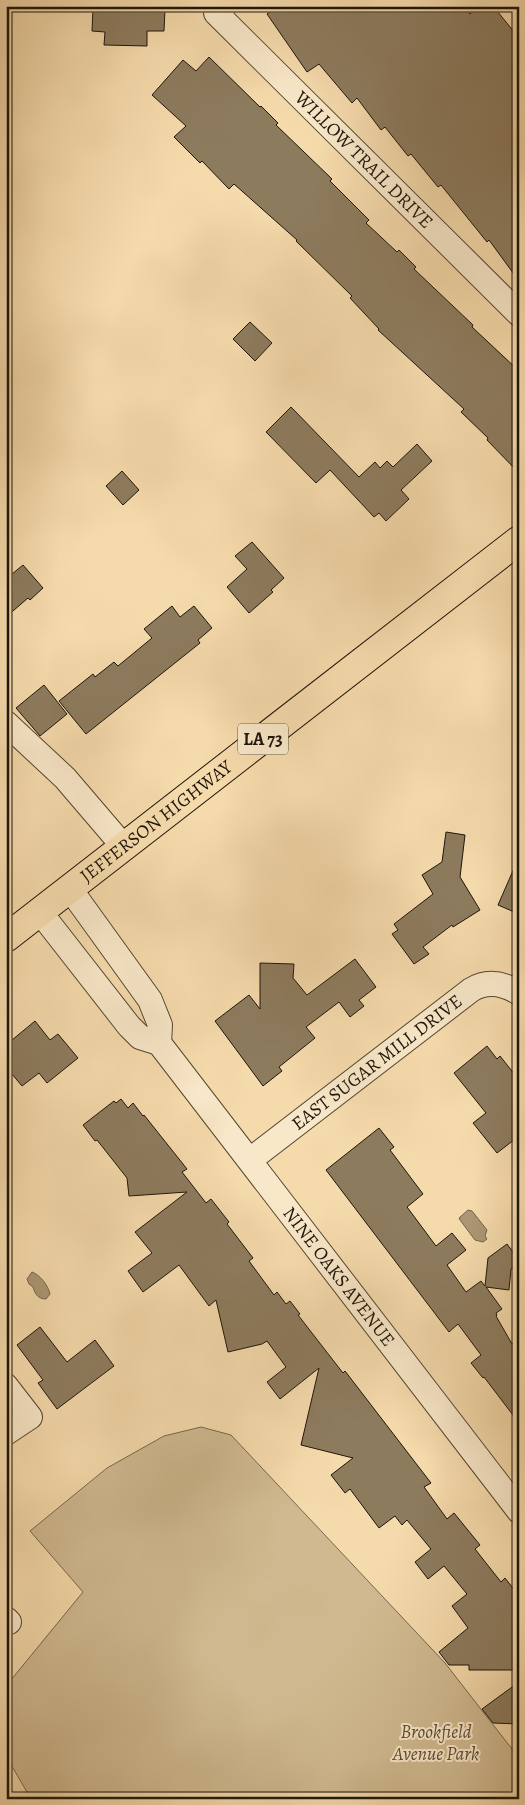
<svg xmlns="http://www.w3.org/2000/svg" width="525" height="1805" viewBox="0 0 525 1805" font-family="Alegreya,serif">
<rect width="100%" height="100%" fill="#f5daab"/>
<filter id="stains"><feTurbulence type="fractalNoise" baseFrequency=".004" numOctaves="4"/><feColorMatrix values="0 0 0 0 .2 0 0 0 0 .09 0 0 0 0 .02 0 0 0 .5 -.17"/></filter>
<radialGradient id="worn" r=".72"><stop offset=".6" stop-color="#630" stop-opacity="0"/><stop offset="1" stop-color="#630" stop-opacity=".3"/></radialGradient>
<path fill="#d0b990" stroke="#76674d" d="M 201,1427 L 231,1435 L 445,1663 L 519,1758 L 519,1799 L 31,1799 L 6,1756 L 6,1686 L 83,1592 L 30,1531 L 107,1468 L 164,1436 Z"/>
<path fill="#ac9774" stroke="#73634a" d="M 468,1210 L 472,1211 L 487,1230 L 485,1236 L 487,1239 L 483,1242 L 475,1240 L 460,1220 L 459,1218 Z
M 32,1272 C 40,1275 48,1285 50,1294 L 46,1299 C 38,1299 35,1294 33,1287 L 29,1284 L 27,1279 Z"/>
<path fill="#8d7b5e" stroke="#1d150a" d="M 278,6 L 465,6 L 470,14 L 480,6 L 493,6 L 519,38 L 519,281 L 489,240 L 487,242 L 441,185 L 438,187 L 411,154 L 408,156 L 385,127 L 381,130 L 357,98 L 352,103 L 319,64 L 307,72 L 267,14 Z
M 93,7 L 165,9 L 164,31 L 147,31 L 147,46 L 104,45 L 105,32 L 92,31 Z
M 209,57 L 260,107 L 261,106 L 278,123 L 276,125 L 332,179 L 330,181 L 369,220 L 366,223 L 397,252 L 399,250 L 416,267 L 414,269 L 473,325 L 472,327 L 519,371 L 519,473 L 487,440 L 488,438 L 461,412 L 464,409 L 378,330 L 379,329 L 350,298 L 352,296 L 296,241 L 297,240 L 234,184 L 229,189 L 202,161 L 200,163 L 174,137 L 186,126 L 152,95 L 183,60 L 196,71 Z
M 250,322 L 272,343 L 255,361 L 233,339 Z
M 291,407 L 359,477 L 375,462 L 380,468 L 387,461 L 393,467 L 417,444 L 432,461 L 401,490 L 409,499 L 386,521 L 379,513 L 374,517 L 330,470 L 316,483 L 266,432 Z
M 122,471 L 139,490 L 123,505 L 106,486 Z
M 252,542 L 284,578 L 271,590 L 273,592 L 249,613 L 227,587 L 247,569 L 235,556 Z
M 23,565 L 43,588 L 30,600 L 28,598 L 6,617 L 6,579 Z
M 172,606 L 180,617 L 194,606 L 212,628 L 198,640 L 200,643 L 86,734 L 59,701 L 93,674 L 95,677 L 114,662 L 118,666 L 152,638 L 144,629 Z
M 44,685 L 67,714 L 40,736 L 16,708 Z
M 446,832 L 465,835 L 460,877 L 480,910 L 453,927 L 452,925 L 423,947 L 429,954 L 414,964 L 392,934 L 398,930 L 394,924 L 433,894 L 422,875 L 442,862 Z
M 519,857 L 519,914 L 498,905 Z
M 355,959 L 376,987 L 359,1000 L 364,1006 L 350,1017 L 339,1002 L 306,1027 L 315,1038 L 279,1067 L 282,1071 L 263,1086 L 215,1021 L 249,995 L 260,1009 L 260,963 L 294,964 L 293,978 L 307,995 Z
M 35,1021 L 50,1040 L 58,1034 L 78,1058 L 47,1083 L 39,1073 L 22,1086 L 6,1067 L 6,1045 Z
M 487,1046 L 497,1059 L 500,1056 L 519,1080 L 519,1136 L 497,1153 L 473,1123 L 486,1113 L 454,1073 Z
M 121,1099 L 128,1108 L 133,1103 L 143,1116 L 144,1115 L 187,1169 L 182,1172 L 206,1203 L 211,1199 L 229,1222 L 227,1224 L 253,1258 L 249,1261 L 274,1295 L 277,1292 L 286,1304 L 290,1301 L 300,1314 L 298,1315 L 343,1373 L 345,1371 L 431,1483 L 424,1487 L 447,1519 L 454,1513 L 480,1545 L 475,1549 L 501,1582 L 505,1578 L 519,1596 L 519,1670 L 469,1670 L 469,1665 L 449,1665 L 439,1652 L 468,1628 L 452,1606 L 467,1594 L 444,1566 L 428,1579 L 415,1562 L 431,1549 L 407,1520 L 402,1525 L 395,1516 L 379,1528 L 350,1489 L 345,1493 L 331,1475 L 353,1458 L 301,1445 L 319,1368 L 280,1399 L 267,1382 L 286,1367 L 267,1341 L 262,1344 L 228,1352 L 216,1300 L 209,1306 L 179,1265 L 143,1292 L 128,1271 L 152,1253 L 135,1232 L 187,1192 L 129,1196 L 127,1178 L 97,1140 L 95,1141 L 83,1125 L 114,1101 L 116,1103 Z
M 379,1128 L 394,1147 L 390,1150 L 423,1194 L 407,1207 L 436,1246 L 452,1233 L 466,1250 L 447,1265 L 466,1292 L 481,1281 L 485,1286 L 488,1258 L 507,1244 L 519,1260 L 519,1263 L 511,1269 L 509,1290 L 486,1287 L 502,1309 L 496,1313 L 497,1315 L 496,1316 L 512,1344 L 519,1339 L 519,1423 L 484,1377 L 483,1378 L 471,1363 L 481,1355 L 458,1324 L 449,1332 L 326,1170 Z
M 40,1327 L 67,1362 L 95,1340 L 114,1366 L 57,1409 L 38,1383 L 43,1380 L 17,1345 Z
M 519,1682 L 519,1724 L 493,1723 L 482,1709 Z"/>
<g fill="none" stroke-linecap="round" stroke-linejoin="round">
<g stroke="#534632" stroke-width="26">
<g id="minor">
<path id="s1" d="M 224,6 L 216,13 L 519,314"/>
<path d="M 6,723 L 65,778 L 124,847"/>
<path d="M 70,889 L 150,1000 L 160,1025 L 159,1043"/>
<path id="s2" d="M 40,912 L 129,1026 L 140,1037 L 159,1043 L 519,1511"/>
<path id="s3" d="M 250,1160 L 471,990 C 487,980 503,983 519,993"/>
<path d="M 6,1386 L 30,1417 L 6,1433"/>
<path d="M 6,1619 L 9,1622"/>
</g>
</g>
<g stroke="#1d150a" stroke-width="30">
<g id="major">
<path id="s4" d="M 6,938 L 519,540"/>
</g>
</g>
<use href="#minor" stroke="#f8e7c8" stroke-width="24"/>
<use href="#major" stroke="#f5daab" stroke-width="28"/>
</g>
<g text-anchor="middle" dominant-baseline="central" stroke-width="4" stroke-linejoin="round" paint-order="stroke">
<rect fill="#f8e7c8" stroke="#5f5443" stroke-width="1" x="238" y="723.5" width="50" height="31" rx="4"/>
<g font-size="18" font-weight="bold" fill="#1d150a">
<text x="263" y="739">LA 73</text>
</g>
<g font-size="19" fill="#1d150a" stroke="#f8e7c8">
<text stroke="none"><textPath href="#s1" startOffset="219">WILLOW TRAIL DRIVE</textPath></text>
<text stroke="none"><textPath href="#s4" startOffset="190">JEFFERSON HIGHWAY</textPath></text>
<text stroke="none"><textPath href="#s3" startOffset="160">EAST SUGAR MILL DRIVE</textPath></text>
<text stroke="none"><textPath href="#s2" startOffset="475">NINE OAKS AVENUE</textPath></text>
</g>
<g font-size="19" font-style="italic" fill="#5c4e39" stroke="#f8e7c8">
<text x="436" y="1732">Brookfield<tspan x="436" dy="22">Avenue Park</tspan></text>
</g>
</g>
<rect width="525" height="1805" fill="none" stroke="#f5daab" stroke-width="25"/>
<rect x="8" y="8" width="510" height="1790" fill="none" stroke="#1d150a" stroke-width="2.5"/>
<rect x="12" y="12" width="500" height="1780" fill="none" stroke="#1d150a"/>
<rect width="100%" height="100%" filter="url(#stains)"/>
<rect width="100%" height="100%" fill="url(#worn)"/>
</svg>
